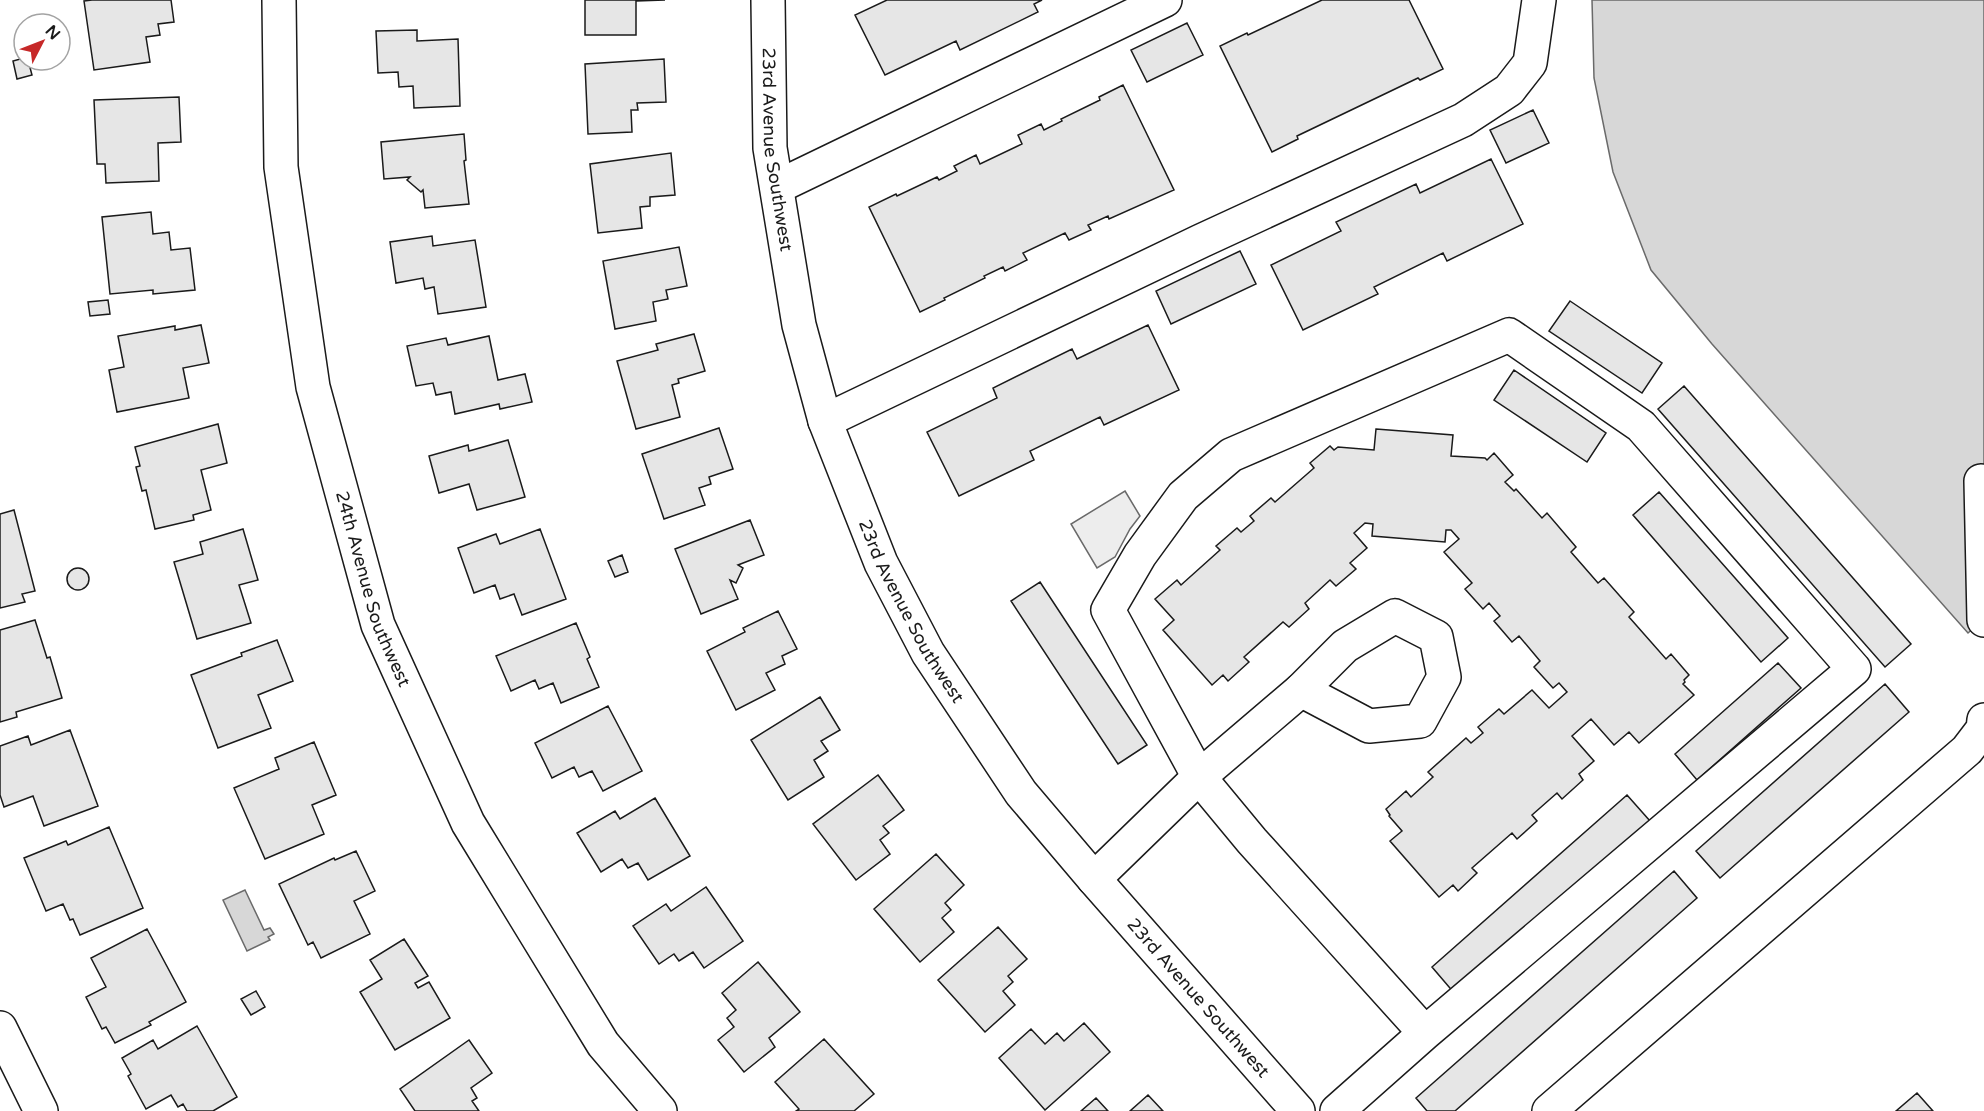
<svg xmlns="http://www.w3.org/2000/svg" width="1984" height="1111" viewBox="0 0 1984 1111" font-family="'Varela Round',sans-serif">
<rect width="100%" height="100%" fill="#fff"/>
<path fill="#ededed" stroke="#6a6a6a" stroke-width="1.5" d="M 1125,491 L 1140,516 L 1130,529 L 1115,557 L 1097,568 L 1071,524 Z"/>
<path fill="#d7d7d7" stroke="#6a6a6a" stroke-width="1.5" d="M 1592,0 L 1984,0 L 1984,619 L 1968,633 L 1712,344 L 1651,270 L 1613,172 L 1594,78 Z
M 245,890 L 264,930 L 270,928 L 274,934 L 268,937 L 270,940 L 247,951 L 223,900 Z"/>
<path fill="#e6e6e6" stroke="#1a1a1a" stroke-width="1.5" d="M 92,0 L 171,0 L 174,22 L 158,24 L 160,35 L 146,37 L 150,62 L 94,70 L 84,1 Z
M 585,0 L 665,0 L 636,1 L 636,35 L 585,35 Z
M 887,0 L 1042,0 L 1034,4 L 1038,12 L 960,50 L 956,41 L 885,75 L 855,15 Z
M 1322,0 L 1409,0 L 1443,69 L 1420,80 L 1418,78 L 1297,136 L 1298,139 L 1272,152 L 1220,46 L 1247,33 L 1248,35 Z
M 1187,23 L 1203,55 L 1147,82 L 1131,50 Z
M 417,30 L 417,41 L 458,39 L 460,106 L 414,108 L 413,86 L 399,87 L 398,72 L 378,73 L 376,31 Z
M 24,58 L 24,60 L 28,60 L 32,75 L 17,79 L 13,61 Z
M 664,59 L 666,102 L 637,103 L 638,110 L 631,110 L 632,132 L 588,134 L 585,64 Z
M 1123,85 L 1174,190 L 1109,219 L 1108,216 L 1088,225 L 1091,230 L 1069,240 L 1065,233 L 1023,253 L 1027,260 L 1005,271 L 1003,267 L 984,276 L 985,278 L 944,298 L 945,300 L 920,312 L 869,207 L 896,194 L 897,196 L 937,177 L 939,180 L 957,171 L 954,166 L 976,155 L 980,164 L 1022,144 L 1018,135 L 1041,124 L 1044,130 L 1062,121 L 1061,119 L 1100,100 L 1099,97 Z
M 179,97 L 181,142 L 158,143 L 159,181 L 106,183 L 105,164 L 97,164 L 94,100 Z
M 1533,110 L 1549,143 L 1506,163 L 1490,130 Z
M 464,134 L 466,160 L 464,161 L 469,204 L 425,208 L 423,190 L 421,192 L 407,180 L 410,177 L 384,179 L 381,142 Z
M 671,153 L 675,195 L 650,197 L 650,206 L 640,207 L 642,228 L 598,233 L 590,164 Z
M 1491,159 L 1523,224 L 1447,261 L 1443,253 L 1374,287 L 1378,294 L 1303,330 L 1271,265 L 1341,231 L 1336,222 L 1416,184 L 1420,193 Z
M 151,212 L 153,234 L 169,232 L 171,250 L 190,248 L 195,290 L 153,294 L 153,290 L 110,294 L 102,217 Z
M 432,236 L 433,246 L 475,240 L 486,307 L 438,314 L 434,287 L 425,289 L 423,278 L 396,283 L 390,242 Z
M 679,247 L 687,286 L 666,290 L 668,299 L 653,302 L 656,321 L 615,329 L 603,261 Z
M 1240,251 L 1256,284 L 1171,324 L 1156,291 Z
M 108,300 L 110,314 L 90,316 L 88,302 Z
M 1570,301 L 1662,363 L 1642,393 L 1549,331 Z
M 201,325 L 209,363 L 183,368 L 189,398 L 117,412 L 109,370 L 124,367 L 118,336 L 175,326 L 175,330 Z
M 1148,325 L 1179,390 L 1104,425 L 1100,417 L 1030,451 L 1034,460 L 959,496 L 927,432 L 997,398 L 993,388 L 1072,349 L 1077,359 Z
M 694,334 L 705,371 L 678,379 L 679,383 L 672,385 L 680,417 L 636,429 L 617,361 L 658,350 L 656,344 Z
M 489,336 L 498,380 L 525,374 L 532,402 L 500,409 L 499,404 L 455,414 L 451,392 L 436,395 L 433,383 L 416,386 L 407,346 L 446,338 L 448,345 Z
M 1514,370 L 1606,433 L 1587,462 L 1494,400 Z
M 1684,386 L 1911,644 L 1885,667 L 1658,409 Z
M 218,424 L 227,463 L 201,470 L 211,510 L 193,515 L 194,520 L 155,529 L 146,490 L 142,491 L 136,467 L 140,466 L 135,447 Z
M 719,428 L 733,469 L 709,477 L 711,484 L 699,488 L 705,505 L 664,519 L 642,454 Z
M 1376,429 L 1453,435 L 1451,456 L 1485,458 L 1487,460 L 1494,453 L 1513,475 L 1505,482 L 1514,491 L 1516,489 L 1542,518 L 1547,513 L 1576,547 L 1571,552 L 1598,583 L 1604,578 L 1634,612 L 1629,617 L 1666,659 L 1671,654 L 1689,675 L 1684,680 L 1685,682 L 1683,684 L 1694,695 L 1639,743 L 1629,732 L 1614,745 L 1591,719 L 1572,736 L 1594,761 L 1579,774 L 1583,780 L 1562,799 L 1557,793 L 1532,815 L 1537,821 L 1517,839 L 1512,833 L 1472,868 L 1477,873 L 1458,891 L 1453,885 L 1439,897 L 1390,841 L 1402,831 L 1389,816 L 1390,815 L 1386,809 L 1406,791 L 1411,797 L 1433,777 L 1428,772 L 1466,738 L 1471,743 L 1483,733 L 1478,727 L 1499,709 L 1504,714 L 1532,690 L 1549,708 L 1567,692 L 1559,683 L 1553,688 L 1534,667 L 1540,661 L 1519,636 L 1512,642 L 1494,621 L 1500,616 L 1489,603 L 1483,609 L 1465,589 L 1472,583 L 1444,552 L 1459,539 L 1451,530 L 1446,530 L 1445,542 L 1372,536 L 1373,524 L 1365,523 L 1354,533 L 1367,548 L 1350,563 L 1356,569 L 1336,586 L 1330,580 L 1305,603 L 1309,609 L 1289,627 L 1283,622 L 1244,657 L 1249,662 L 1228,681 L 1223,675 L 1212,685 L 1163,630 L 1174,620 L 1155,599 L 1177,580 L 1181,585 L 1220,550 L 1216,546 L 1237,528 L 1241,532 L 1254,521 L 1250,516 L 1271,498 L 1275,502 L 1314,468 L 1310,463 L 1330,446 L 1334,450 L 1338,447 L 1374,450 Z
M 508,440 L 525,497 L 477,510 L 469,484 L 439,493 L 429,456 L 468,445 L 469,451 Z
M 1659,492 L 1788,638 L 1761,662 L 1633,515 Z
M 14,510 L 35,591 L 22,594 L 25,602 L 0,608 L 0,514 Z
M 750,520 L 764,555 L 738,565 L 743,568 L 736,583 L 730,580 L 738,599 L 701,614 L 675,549 Z
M 243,529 L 258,580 L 239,585 L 251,623 L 197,639 L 174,562 L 203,554 L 200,542 Z
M 540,529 L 566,599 L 522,615 L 514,594 L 500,599 L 495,585 L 474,593 L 458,548 L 496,534 L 500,544 Z
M 622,555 L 628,572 L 615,577 L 608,561 Z
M67 579a11 11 0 1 1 22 0a11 11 0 1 1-22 0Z
M 1040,582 L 1147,745 L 1118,764 L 1011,601 Z
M 778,611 L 797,649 L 782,656 L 785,664 L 766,673 L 775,690 L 736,710 L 707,651 L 745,632 L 743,628 Z
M 35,620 L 47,658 L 50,657 L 62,698 L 16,712 L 17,717 L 0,722 L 0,630 Z
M 576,623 L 590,657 L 587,659 L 599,687 L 561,703 L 553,683 L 539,689 L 535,680 L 511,691 L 496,656 Z
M 277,640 L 293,681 L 258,695 L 271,728 L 218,748 L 191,675 L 242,656 L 241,653 Z
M 1778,663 L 1801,688 L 1697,780 L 1675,754 Z
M 1885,684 L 1909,712 L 1720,878 L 1696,851 Z
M 820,697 L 840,730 L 821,741 L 828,751 L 814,760 L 824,777 L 788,800 L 751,740 Z
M 608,706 L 642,771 L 603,791 L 592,771 L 579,777 L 574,767 L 552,778 L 535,743 Z
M 70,730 L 98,806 L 44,826 L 33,796 L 4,807 L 0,795 L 0,746 L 28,736 L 31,745 Z
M 314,742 L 336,795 L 312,805 L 324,834 L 265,859 L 234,788 L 279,769 L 275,758 Z
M 878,775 L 904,810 L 883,826 L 889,833 L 880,840 L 890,854 L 856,880 L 813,824 Z
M 1627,795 L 1650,821 L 1455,994 L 1432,967 Z
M 655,798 L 690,856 L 648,880 L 638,863 L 628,868 L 622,859 L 601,872 L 577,833 L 615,811 L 620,819 Z
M 109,827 L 143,908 L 80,935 L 73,919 L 70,920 L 63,904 L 46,911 L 24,858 L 66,841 L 68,845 Z
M 356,851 L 375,891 L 354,901 L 370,934 L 321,958 L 313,942 L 308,945 L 279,884 L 334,858 L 335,860 Z
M 936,854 L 964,885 L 945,903 L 951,910 L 942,918 L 954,932 L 920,962 L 874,909 Z
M 1674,871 L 1697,898 L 1455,1111 L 1427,1111 L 1416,1098 Z
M 706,887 L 743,941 L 704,968 L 693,952 L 679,961 L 674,954 L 659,964 L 633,926 L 666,904 L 671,911 Z
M 998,927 L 1027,959 L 1008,976 L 1013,982 L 1003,991 L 1015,1005 L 985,1032 L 938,980 Z
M 147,929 L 186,1002 L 149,1022 L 151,1025 L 115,1043 L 106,1027 L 102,1029 L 86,997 L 106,987 L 91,958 Z
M 404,939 L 428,976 L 415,983 L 418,988 L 429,982 L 450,1018 L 395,1050 L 360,992 L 382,979 L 370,960 Z
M 758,962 L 800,1012 L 769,1038 L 775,1047 L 744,1072 L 718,1040 L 734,1027 L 727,1018 L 736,1010 L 722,993 Z
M 256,991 L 265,1007 L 251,1015 L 241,999 Z
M 1084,1023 L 1110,1052 L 1045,1110 L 999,1058 L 1031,1029 L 1045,1044 L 1057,1033 L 1064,1041 Z
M 197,1026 L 237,1097 L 213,1111 L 187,1111 L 183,1104 L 178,1107 L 171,1095 L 146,1109 L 128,1076 L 131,1074 L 122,1058 L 153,1040 L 158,1049 Z
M 824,1039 L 874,1094 L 854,1111 L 796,1111 L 799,1109 L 775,1082 Z
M 469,1040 L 492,1073 L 471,1088 L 477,1098 L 472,1101 L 479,1111 L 415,1111 L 400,1089 Z
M 1917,1093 L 1933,1111 L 1896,1111 Z
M 1148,1095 L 1163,1111 L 1130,1111 Z
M 1096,1098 L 1108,1111 L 1081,1111 Z"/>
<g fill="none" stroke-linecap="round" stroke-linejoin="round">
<g stroke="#1a1a1a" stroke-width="36">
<g id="minor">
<path id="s1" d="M 279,0 L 281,167 L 313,387 L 378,625 L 468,823 L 603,1044 L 660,1111"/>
<path id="s2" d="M 768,0 L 770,148 L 799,325 L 825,421 L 881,563 L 928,653 L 1021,793 L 1094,879 L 1298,1111"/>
<path d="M 777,187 L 1165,0"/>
<path d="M 825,421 L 1201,241 L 1463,120 L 1509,90 L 1530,63 L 1539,0"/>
<path d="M 1981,481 L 1984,620"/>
<path d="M 1395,616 L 1436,637 L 1444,677 L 1420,721 L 1369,726 L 1301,690 L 1345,646 Z"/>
<path d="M 1094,879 L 1199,777 L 1301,690"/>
<path d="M 0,1028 L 41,1111"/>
<path d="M 1337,1111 L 1425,1033 L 1854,669 L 1641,426 L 1509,335 L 1231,455 L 1183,496 L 1140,555 L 1108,610 L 1199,777 L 1252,841 L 1425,1033"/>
<path d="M 1549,1111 L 1967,750 L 1983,729 L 1984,720"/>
</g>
</g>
<use href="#minor" stroke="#fff" stroke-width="33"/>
</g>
<g text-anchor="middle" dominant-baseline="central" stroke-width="4.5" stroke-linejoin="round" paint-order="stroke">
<g font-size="18" fill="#1a1a1a" stroke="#fff">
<text stroke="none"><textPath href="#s2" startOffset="150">23rd Avenue Southwest</textPath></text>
<text stroke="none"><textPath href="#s1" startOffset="600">24th Avenue Southwest</textPath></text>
<text stroke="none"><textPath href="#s2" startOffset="636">23rd Avenue Southwest</textPath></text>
<text stroke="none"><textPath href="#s2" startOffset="1120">23rd Avenue Southwest</textPath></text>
</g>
</g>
<g transform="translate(42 42) rotate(48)"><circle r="28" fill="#ffffff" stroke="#a3a3a3" stroke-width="1.5"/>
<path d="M0-4.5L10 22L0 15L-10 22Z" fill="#c62828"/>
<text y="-9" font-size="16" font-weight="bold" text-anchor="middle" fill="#1a1a1a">N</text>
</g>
</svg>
